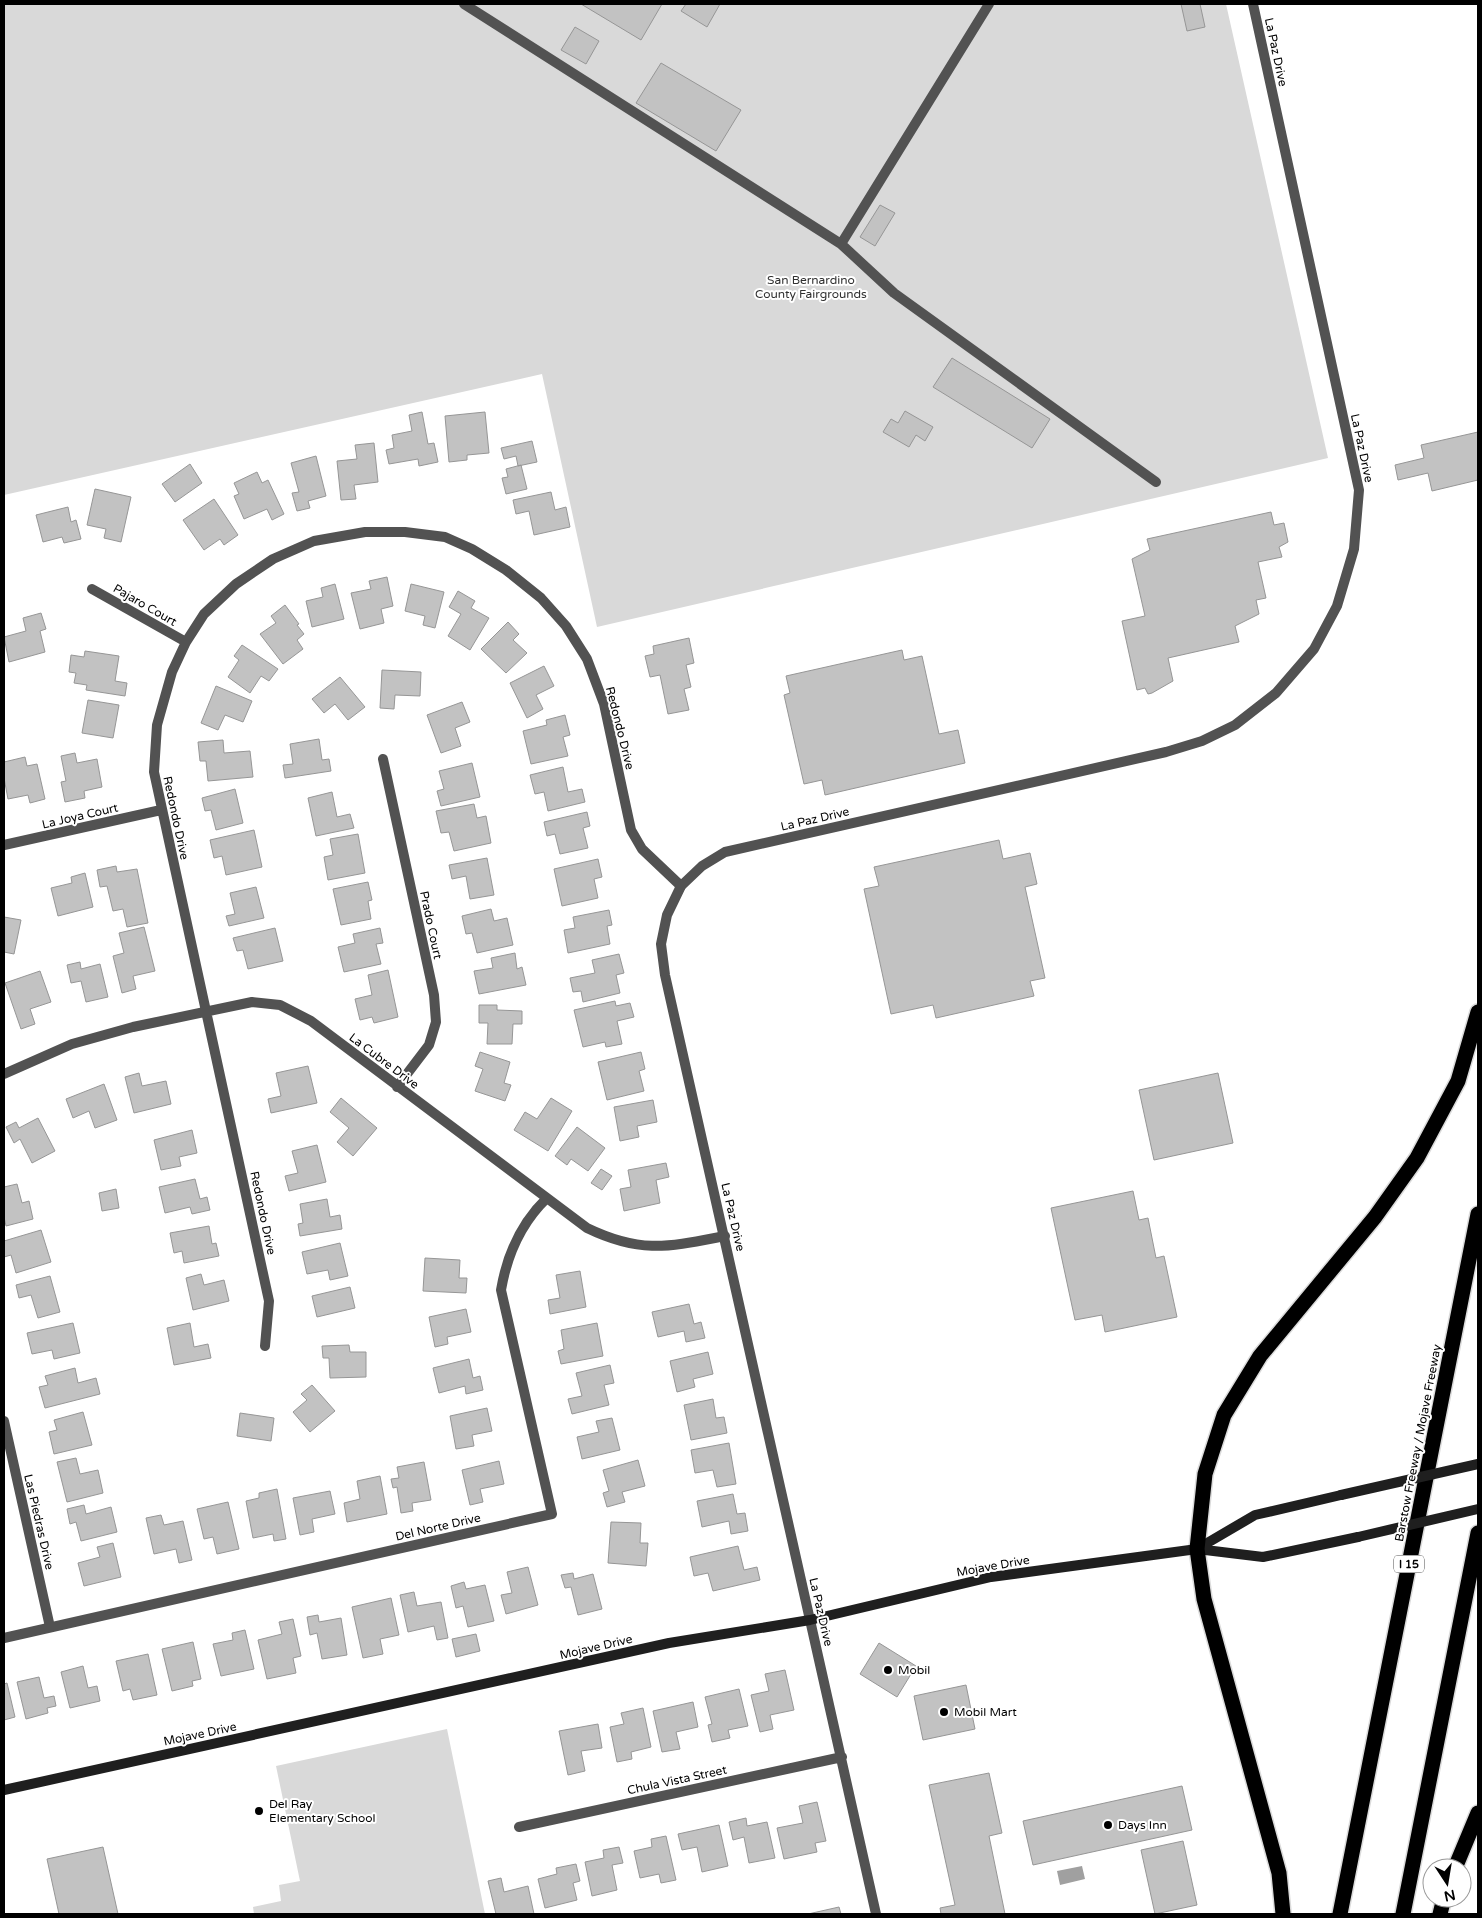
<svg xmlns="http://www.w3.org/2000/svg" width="1482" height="1918" viewBox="0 0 1482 1918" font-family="'Varela Round',sans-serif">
<rect width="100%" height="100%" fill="#fff"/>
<path fill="#d9d9d9" d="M 4,4 L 1226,4 L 1328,458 L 597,627 L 542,374 L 4,495 Z
M 447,1729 L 485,1914 L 254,1914 L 253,1907 L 281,1901 L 279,1885 L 300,1881 L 276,1766 Z"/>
<path fill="#a0a0a0" d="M 1082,1866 L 1085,1879 L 1060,1885 L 1057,1871 Z"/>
<path fill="#c2c2c2" stroke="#969696" d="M 581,4 L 662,4 L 641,40 Z
M 686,4 L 720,4 L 707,27 L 681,11 Z
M 1181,4 L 1200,4 L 1205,27 L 1187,31 Z
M 575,27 L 599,41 L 586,64 L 561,50 Z
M 661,63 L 741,110 L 716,151 L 636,103 Z
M 880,205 L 895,213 L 875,246 L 860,237 Z
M 952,358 L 1050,419 L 1032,448 L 933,387 Z
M 905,411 L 933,427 L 925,441 L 916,435 L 909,447 L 883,432 L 891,419 L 898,423 Z
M 422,412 L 428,444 L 434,443 L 438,462 L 419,466 L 418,459 L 389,464 L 386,450 L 394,448 L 392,435 L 412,431 L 409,415 Z
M 485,412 L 489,453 L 467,455 L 467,460 L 449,462 L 445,416 Z
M 1478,432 L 1478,480 L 1432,491 L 1428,473 L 1398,480 L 1395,465 L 1424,458 L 1421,445 Z
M 532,441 L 537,462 L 518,466 L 516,456 L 504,459 L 501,448 Z
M 374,443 L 378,482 L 354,485 L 356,499 L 341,500 L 337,461 L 357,459 L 355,445 Z
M 316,456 L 326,496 L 308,501 L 310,508 L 297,511 L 292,493 L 299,492 L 291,463 Z
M 190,464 L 202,483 L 175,502 L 162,484 Z
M 521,465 L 527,489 L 506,494 L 502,478 L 508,477 L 506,469 Z
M 257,472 L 262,483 L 268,480 L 284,514 L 272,520 L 267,509 L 244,519 L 234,496 L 239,494 L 234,483 Z
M 95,489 L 131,497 L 121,542 L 104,538 L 106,529 L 87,525 Z
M 551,492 L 555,510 L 566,507 L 570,527 L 534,535 L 529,511 L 516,514 L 513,500 Z
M 214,499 L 238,535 L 224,545 L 220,539 L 204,550 L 183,520 Z
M 68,507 L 71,522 L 76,520 L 81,539 L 64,543 L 62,537 L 43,542 L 36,515 Z
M 1271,512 L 1274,525 L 1284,523 L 1288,542 L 1279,547 L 1282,557 L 1258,562 L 1266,598 L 1256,600 L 1259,614 L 1235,626 L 1239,642 L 1168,658 L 1173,681 L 1152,693 L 1148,694 L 1145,688 L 1137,690 L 1122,621 L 1145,616 L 1132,559 L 1150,550 L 1147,539 Z
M 387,577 L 393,606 L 381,609 L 384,623 L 360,629 L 351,593 L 371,589 L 369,581 Z
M 335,584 L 344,619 L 312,627 L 306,601 L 323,597 L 321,588 Z
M 411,584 L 444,592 L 435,628 L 423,625 L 425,616 L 405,611 Z
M 458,591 L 475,601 L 471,608 L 489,618 L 470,650 L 448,636 L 461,614 L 449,607 Z
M 285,605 L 299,624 L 297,625 L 304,634 L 297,640 L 303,649 L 283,664 L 260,634 L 276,623 L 271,616 Z
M 41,613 L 46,629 L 40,631 L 45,652 L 9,662 L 4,637 L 26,631 L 23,618 Z
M 508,622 L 519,634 L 513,640 L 527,653 L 506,673 L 481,649 Z
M 689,638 L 694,663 L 686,665 L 691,687 L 684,689 L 689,710 L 668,714 L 660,675 L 650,677 L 645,656 L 654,654 L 653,646 Z
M 242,645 L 278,669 L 269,681 L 261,676 L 250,693 L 228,677 L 239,660 L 234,656 Z
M 902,650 L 904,660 L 922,656 L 939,734 L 958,730 L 965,763 L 825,795 L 822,780 L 804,784 L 784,695 L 790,693 L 786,676 Z
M 85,651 L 119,656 L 115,681 L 127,683 L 125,696 L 86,690 L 87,685 L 74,683 L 76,673 L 69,672 L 71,655 L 84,657 Z
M 544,666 L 554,686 L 536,695 L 543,709 L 527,718 L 510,683 Z
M 382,670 L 421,672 L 420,696 L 395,695 L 394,709 L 380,708 Z
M 340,677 L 365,707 L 348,720 L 335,704 L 324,713 L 312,699 Z
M 216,686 L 252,701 L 243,722 L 225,715 L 218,730 L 201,723 Z
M 88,700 L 119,705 L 113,738 L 82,733 Z
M 462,702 L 470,722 L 455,728 L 461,746 L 441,753 L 427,715 Z
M 565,715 L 570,735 L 563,737 L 568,756 L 531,764 L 523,731 L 547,725 L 546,720 Z
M 319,739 L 322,760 L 329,759 L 331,771 L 285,778 L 283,765 L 293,764 L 290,744 Z
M 223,740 L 224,753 L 250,751 L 253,777 L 208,781 L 206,761 L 200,761 L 198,742 Z
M 75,753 L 77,763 L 97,759 L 102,787 L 84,791 L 85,798 L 65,802 L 61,782 L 66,781 L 61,756 Z
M 25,757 L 27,766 L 37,764 L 45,799 L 30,803 L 28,795 L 8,799 L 4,778 L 4,762 Z
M 472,763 L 480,797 L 441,806 L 437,791 L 444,789 L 439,771 Z
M 563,767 L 568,792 L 582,789 L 585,802 L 548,811 L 544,792 L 535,794 L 530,775 Z
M 235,789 L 243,823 L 216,830 L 211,810 L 205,811 L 202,798 Z
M 332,792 L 337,817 L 350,814 L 354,828 L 316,836 L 308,798 Z
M 474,804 L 477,818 L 486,816 L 491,843 L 454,851 L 449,832 L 441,833 L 436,811 Z
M 587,812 L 590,826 L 583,828 L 588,848 L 560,854 L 555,834 L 547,836 L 544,822 Z
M 254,830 L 262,867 L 226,875 L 222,856 L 214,858 L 210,840 Z
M 358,834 L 365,873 L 328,880 L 324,857 L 333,855 L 330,839 Z
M 999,840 L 1003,859 L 1030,853 L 1037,884 L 1025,887 L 1045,978 L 1030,981 L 1034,996 L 936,1018 L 933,1005 L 891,1014 L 864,889 L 879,886 L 874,867 Z
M 487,858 L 494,895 L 470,899 L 466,876 L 452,879 L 449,865 Z
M 598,859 L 602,877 L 594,879 L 598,898 L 562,906 L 554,869 Z
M 116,866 L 117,872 L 137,869 L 148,923 L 127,927 L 123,909 L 113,911 L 107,886 L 100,887 L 97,870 Z
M 85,873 L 93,907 L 58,916 L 51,888 L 72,883 L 71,877 Z
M 368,882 L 372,900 L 368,901 L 371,919 L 341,925 L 333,889 Z
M 256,887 L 264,918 L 229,926 L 226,916 L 235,914 L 230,893 Z
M 491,909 L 494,921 L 507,918 L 513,945 L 477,953 L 472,933 L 466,934 L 462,916 Z
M 609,910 L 612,925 L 607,926 L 610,944 L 568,953 L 564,930 L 575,928 L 573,917 Z
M 4,917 L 21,920 L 14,954 L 4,952 Z
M 144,927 L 155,971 L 133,976 L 136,989 L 122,993 L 113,956 L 124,953 L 119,933 Z
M 275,928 L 283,961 L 248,969 L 243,950 L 237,951 L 233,938 Z
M 380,928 L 383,943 L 376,944 L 381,964 L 344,972 L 338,947 L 355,943 L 353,934 Z
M 515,953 L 517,969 L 522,967 L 526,985 L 479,994 L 474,971 L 493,968 L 491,958 Z
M 619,954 L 624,973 L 616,975 L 620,993 L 583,1002 L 581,991 L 573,992 L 570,978 L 595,973 L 592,960 Z
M 80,962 L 81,969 L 100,964 L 108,997 L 86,1002 L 81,981 L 71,983 L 67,965 Z
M 388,970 L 398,1017 L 374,1023 L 372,1017 L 360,1020 L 355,999 L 372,995 L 368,975 Z
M 40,971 L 51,1002 L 30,1009 L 35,1024 L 21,1029 L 5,983 Z
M 615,1001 L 616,1006 L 630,1003 L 634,1017 L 617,1021 L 622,1044 L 606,1047 L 605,1042 L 583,1047 L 574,1010 Z
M 479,1005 L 497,1005 L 497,1010 L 522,1011 L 522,1024 L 513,1024 L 512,1044 L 487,1044 L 488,1023 L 479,1023 Z
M 480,1052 L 510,1062 L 504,1083 L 511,1085 L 505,1101 L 475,1091 L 483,1069 L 475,1066 Z
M 641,1052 L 645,1069 L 639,1071 L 644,1091 L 607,1100 L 598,1062 Z
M 308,1066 L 317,1103 L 271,1113 L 268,1099 L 281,1096 L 276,1073 Z
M 139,1073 L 142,1086 L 166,1081 L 171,1104 L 134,1113 L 125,1077 Z
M 1218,1073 L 1233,1143 L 1154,1160 L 1139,1090 Z
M 104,1084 L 117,1120 L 95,1128 L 89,1111 L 73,1118 L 66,1099 Z
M 341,1098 L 377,1128 L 353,1156 L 337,1142 L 349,1128 L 330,1112 Z
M 551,1098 L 572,1111 L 548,1151 L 514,1130 L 525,1112 L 537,1119 Z
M 653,1100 L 657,1122 L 637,1126 L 639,1137 L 620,1141 L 614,1107 Z
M 38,1118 L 55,1151 L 32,1163 L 20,1139 L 14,1143 L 6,1127 L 16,1122 L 19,1128 Z
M 577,1127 L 605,1148 L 588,1171 L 571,1159 L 567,1165 L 555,1156 Z
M 192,1130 L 197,1153 L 179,1157 L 181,1166 L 161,1170 L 154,1140 Z
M 317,1145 L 326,1182 L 289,1191 L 285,1176 L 298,1173 L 292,1151 Z
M 666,1163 L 669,1177 L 656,1180 L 660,1203 L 624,1211 L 620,1189 L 631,1187 L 628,1170 Z
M 601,1169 L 612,1176 L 602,1190 L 591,1183 Z
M 195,1179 L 200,1199 L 207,1197 L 210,1210 L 192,1214 L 190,1207 L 165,1213 L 159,1187 Z
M 17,1184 L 22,1203 L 29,1201 L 33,1219 L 6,1226 L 4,1217 L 4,1187 Z
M 116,1189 L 119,1208 L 102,1211 L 99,1193 Z
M 1133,1191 L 1139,1220 L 1148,1218 L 1156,1258 L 1164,1256 L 1177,1317 L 1105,1332 L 1102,1315 L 1075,1320 L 1051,1208 Z
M 327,1199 L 330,1217 L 340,1215 L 342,1229 L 300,1236 L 298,1224 L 303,1223 L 300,1204 Z
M 209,1226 L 212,1244 L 216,1243 L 219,1256 L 184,1263 L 182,1251 L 174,1253 L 170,1233 Z
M 41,1230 L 51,1262 L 16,1273 L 11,1255 L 4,1257 L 4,1241 Z
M 340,1243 L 348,1276 L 330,1280 L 328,1270 L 307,1274 L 302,1252 Z
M 425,1258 L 460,1260 L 459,1278 L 467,1278 L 466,1293 L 423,1291 Z
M 580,1271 L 586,1307 L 550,1314 L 548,1300 L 560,1298 L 556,1275 Z
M 201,1274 L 204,1285 L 224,1280 L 229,1301 L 193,1310 L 186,1278 Z
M 50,1276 L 60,1312 L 38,1318 L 31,1295 L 19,1298 L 16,1285 Z
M 350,1287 L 355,1308 L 317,1317 L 312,1296 Z
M 689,1304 L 694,1324 L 701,1322 L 705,1338 L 686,1342 L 684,1331 L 658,1337 L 652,1312 Z
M 466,1309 L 471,1332 L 447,1337 L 448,1344 L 435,1347 L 429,1317 Z
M 73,1323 L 80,1353 L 54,1359 L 52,1350 L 32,1354 L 27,1333 Z
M 190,1323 L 194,1347 L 208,1344 L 211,1358 L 174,1365 L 167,1328 Z
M 597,1323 L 603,1356 L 561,1364 L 558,1351 L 564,1349 L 561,1330 Z
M 349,1345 L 350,1352 L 366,1352 L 366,1377 L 330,1378 L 329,1358 L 323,1358 L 322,1346 Z
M 708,1352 L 713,1374 L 693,1379 L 695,1387 L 677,1392 L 670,1361 Z
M 469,1359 L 473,1378 L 480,1376 L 483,1390 L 466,1394 L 465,1386 L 439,1393 L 433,1368 Z
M 610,1365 L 614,1383 L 604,1385 L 609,1405 L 572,1414 L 568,1399 L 582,1396 L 576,1373 Z
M 75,1368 L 78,1383 L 96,1378 L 100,1394 L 45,1408 L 39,1387 L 48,1385 L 45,1376 Z
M 312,1385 L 335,1411 L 310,1432 L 293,1412 L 307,1400 L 301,1394 Z
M 713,1399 L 716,1418 L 724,1417 L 727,1433 L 691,1440 L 684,1405 Z
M 487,1408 L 492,1431 L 472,1435 L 474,1446 L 456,1449 L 450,1416 Z
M 83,1412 L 92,1445 L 54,1454 L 49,1432 L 57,1430 L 54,1420 Z
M 240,1413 L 274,1418 L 271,1441 L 237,1436 Z
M 612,1418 L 620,1450 L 582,1459 L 577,1437 L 599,1432 L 596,1421 Z
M 729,1443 L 736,1484 L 717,1487 L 713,1470 L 695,1473 L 691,1450 Z
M 76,1458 L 80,1474 L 98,1470 L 103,1493 L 67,1502 L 57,1462 Z
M 638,1460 L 645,1486 L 622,1492 L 625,1502 L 607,1507 L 603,1493 L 609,1491 L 603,1470 Z
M 499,1461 L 504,1484 L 480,1489 L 483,1502 L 470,1505 L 462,1470 Z
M 424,1462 L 431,1500 L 412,1503 L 413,1511 L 401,1513 L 397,1487 L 393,1488 L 391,1479 L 399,1478 L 397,1467 Z
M 380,1476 L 387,1514 L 347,1522 L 344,1503 L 360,1499 L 357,1481 Z
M 277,1489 L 286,1539 L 274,1541 L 273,1534 L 253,1538 L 246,1501 L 259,1498 L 259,1493 Z
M 330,1491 L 335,1514 L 312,1519 L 314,1532 L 300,1535 L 293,1498 Z
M 733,1494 L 737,1514 L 745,1513 L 748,1531 L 731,1534 L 729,1521 L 702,1527 L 697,1501 Z
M 228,1502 L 239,1549 L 217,1554 L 213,1537 L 204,1539 L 197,1509 Z
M 84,1505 L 86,1514 L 111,1507 L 117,1532 L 81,1541 L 76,1522 L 70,1524 L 67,1509 Z
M 161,1515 L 164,1525 L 183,1521 L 192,1560 L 179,1563 L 176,1549 L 154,1554 L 146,1518 Z
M 611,1522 L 641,1523 L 640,1543 L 648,1543 L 646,1566 L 608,1563 Z
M 113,1543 L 121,1577 L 84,1586 L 78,1563 L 100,1557 L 97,1547 Z
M 738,1546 L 744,1570 L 757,1567 L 760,1580 L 713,1591 L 708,1573 L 694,1576 L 690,1557 Z
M 528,1567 L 538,1605 L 506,1614 L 501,1595 L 512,1593 L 507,1572 Z
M 573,1573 L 574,1579 L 593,1574 L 602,1609 L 578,1615 L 571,1587 L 565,1588 L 561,1575 Z
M 464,1582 L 466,1589 L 485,1585 L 494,1621 L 468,1627 L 463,1606 L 456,1608 L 451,1586 Z
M 414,1592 L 417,1606 L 441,1602 L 448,1638 L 437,1640 L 434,1626 L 408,1632 L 400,1595 Z
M 391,1598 L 399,1635 L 380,1639 L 383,1654 L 363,1658 L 352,1607 Z
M 318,1615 L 319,1622 L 341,1618 L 347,1655 L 322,1659 L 317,1633 L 310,1635 L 307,1617 Z
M 293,1619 L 301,1656 L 293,1658 L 296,1673 L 267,1679 L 258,1640 L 282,1634 L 279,1622 Z
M 245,1630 L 254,1669 L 221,1676 L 213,1644 L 233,1640 L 232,1633 Z
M 476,1634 L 480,1651 L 456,1657 L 452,1639 Z
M 193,1642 L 201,1679 L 192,1681 L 193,1686 L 172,1691 L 162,1649 Z
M 879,1643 L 916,1666 L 897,1697 L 860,1674 Z
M 148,1654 L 157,1695 L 133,1700 L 130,1689 L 123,1691 L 116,1661 Z
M 83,1666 L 88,1688 L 97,1686 L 100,1701 L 70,1708 L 61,1672 Z
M 785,1670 L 794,1710 L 770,1715 L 773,1729 L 760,1732 L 751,1695 L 769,1691 L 765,1674 Z
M 39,1677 L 44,1698 L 54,1696 L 56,1706 L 47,1708 L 48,1713 L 26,1719 L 17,1682 Z
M 7,1683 L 15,1717 L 4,1720 L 4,1684 Z
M 966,1685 L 975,1729 L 923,1740 L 914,1696 Z
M 739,1689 L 748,1726 L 728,1730 L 730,1738 L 712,1742 L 708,1725 L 712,1724 L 705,1697 Z
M 693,1702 L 698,1727 L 676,1732 L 680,1749 L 662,1752 L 653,1711 Z
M 643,1708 L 651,1747 L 631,1752 L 632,1759 L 617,1762 L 610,1727 L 624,1724 L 621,1713 Z
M 598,1724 L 602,1748 L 581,1751 L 585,1771 L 568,1775 L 559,1731 Z
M 989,1773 L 1002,1833 L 989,1836 L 1005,1914 L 941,1914 L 940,1908 L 955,1905 L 929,1785 Z
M 1182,1786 L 1192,1830 L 1033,1865 L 1023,1821 Z
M 817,1802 L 826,1841 L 815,1843 L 817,1852 L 784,1859 L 777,1828 L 803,1823 L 799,1806 Z
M 746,1818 L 747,1826 L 767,1822 L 775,1858 L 749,1863 L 744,1837 L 733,1840 L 729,1822 Z
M 719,1825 L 728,1866 L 702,1872 L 697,1847 L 682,1850 L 678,1834 Z
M 666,1836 L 676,1880 L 661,1883 L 659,1874 L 640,1878 L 634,1851 L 652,1847 L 651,1839 Z
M 1183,1841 L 1197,1905 L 1155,1914 L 1141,1850 Z
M 103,1847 L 118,1914 L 59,1914 L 47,1859 Z
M 619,1847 L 623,1863 L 612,1865 L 617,1890 L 592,1896 L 585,1862 L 604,1858 L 603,1850 Z
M 576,1864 L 580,1881 L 573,1883 L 577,1900 L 545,1908 L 538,1879 L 557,1874 L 556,1868 Z
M 501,1878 L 504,1892 L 528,1886 L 534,1914 L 496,1914 L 488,1881 Z
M 839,1907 L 841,1914 L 808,1914 Z"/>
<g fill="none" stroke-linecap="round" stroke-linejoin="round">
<g stroke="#dbdbdb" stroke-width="18">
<path id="motorway" d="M 1455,1868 L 1478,1813
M 1283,1914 L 1279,1873 L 1204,1599 L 1197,1549 L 1205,1474 L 1224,1415 L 1260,1356 L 1375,1217 L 1417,1158 L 1458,1081 L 1478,1012
M 1340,1914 L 1478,1214
M 1403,1914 L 1478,1533
M 1440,1914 L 1444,1898"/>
</g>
<path stroke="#525252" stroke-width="10" d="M 464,4 L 841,244 L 894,293 L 1156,482
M 841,244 L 989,4
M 92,589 L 186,642
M 383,759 L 434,995 L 436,1022 L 429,1045 L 397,1087
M 4,845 L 161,810
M 4,1074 L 72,1044 L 133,1027 L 252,1002 L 280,1005 L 311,1021 L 587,1228 C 641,1254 668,1247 725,1236
M 265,1346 L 269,1301 L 154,772 L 157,725 L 172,672 L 186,642 L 204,614 L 236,584 L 273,559 L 314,541 L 365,532 L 405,532 L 445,537 L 472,549 L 506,570 L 541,598 L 566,626 L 587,659 L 604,704 L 631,830 L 642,849 L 681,886
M 4,1421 L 50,1627
M 810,1620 L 876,1914
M 4,1638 L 552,1514 L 501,1290 C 507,1255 521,1223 547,1198
M 519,1827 L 842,1757"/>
<path stroke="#525252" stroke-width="10" d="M 810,1620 L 665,975 L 661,944 L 667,915 L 681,886 L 702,866 L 725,852 L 1166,752 L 1202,741 L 1235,725 L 1276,693 L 1314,649 L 1337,606 L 1354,549 L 1359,490 L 1253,4"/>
<path stroke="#1f1f1f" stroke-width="10" d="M 1197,1549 L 1255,1515 L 1341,1495
M 4,1790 L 669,1643 L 810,1620 L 991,1577 L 1197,1549 L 1263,1557 L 1358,1537"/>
<use href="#motorway" stroke="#000" stroke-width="15"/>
<path stroke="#1f1f1f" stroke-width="10" d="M 1341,1495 L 1478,1464
M 1358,1537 L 1478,1509"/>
</g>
<g fill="#000" stroke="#fff" stroke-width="2">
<circle cx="888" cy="1670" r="5"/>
<circle cx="944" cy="1712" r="5"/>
<circle cx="259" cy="1811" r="5"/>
<circle cx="1108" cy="1825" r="5"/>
</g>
<g text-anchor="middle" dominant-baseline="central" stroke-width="4" stroke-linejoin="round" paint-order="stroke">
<rect fill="#fff" stroke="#4c4c4c" stroke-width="1" x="1394" y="1555.5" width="30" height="17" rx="4"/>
<g font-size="11" font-weight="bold" fill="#000">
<text x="1409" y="1564">I 15</text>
</g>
<g font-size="12" fill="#000" stroke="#fff">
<text transform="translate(1276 52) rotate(78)">La Paz Drive</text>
<text transform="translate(1362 448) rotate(78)">La Paz Drive</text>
<text transform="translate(145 605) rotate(30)">Pajaro Court</text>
<text transform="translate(620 728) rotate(76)">Redondo Drive</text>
<text transform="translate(80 816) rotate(-13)">La Joya Court</text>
<text transform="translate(176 818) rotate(78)">Redondo Drive</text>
<text transform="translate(815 819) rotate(-13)">La Paz Drive</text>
<text transform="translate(431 925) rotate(78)">Prado Court</text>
<text transform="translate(384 1061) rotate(37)">La Cubre Drive</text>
<text transform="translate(263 1213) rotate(78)">Redondo Drive</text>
<text transform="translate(733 1217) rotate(77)">La Paz Drive</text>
<text transform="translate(1418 1443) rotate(-79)">Barstow Freeway / Mojave Freeway</text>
<text transform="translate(39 1522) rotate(77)">Las Piedras Drive</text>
<text transform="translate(438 1527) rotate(-13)">Del Norte Drive</text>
<text transform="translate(993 1566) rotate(-10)">Mojave Drive</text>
<text transform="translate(821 1612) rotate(77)">La Paz Drive</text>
<text transform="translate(596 1647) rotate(-13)">Mojave Drive</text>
<text transform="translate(200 1734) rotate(-12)">Mojave Drive</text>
<text transform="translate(677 1780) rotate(-12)">Chula Vista Street</text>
</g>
<g font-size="12" fill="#303030" stroke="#fff">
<text x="811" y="280">San Bernardino<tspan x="811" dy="14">County Fairgrounds</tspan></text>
</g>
<g font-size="12" fill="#000" stroke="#fff" text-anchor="start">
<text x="898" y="1670">Mobil</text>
<text x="954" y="1712">Mobil Mart</text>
<text x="269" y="1804">Del Ray<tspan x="269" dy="14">Elementary School</tspan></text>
<text x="1118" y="1825">Days Inn</text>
</g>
</g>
<rect width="1482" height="1918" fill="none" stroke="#000000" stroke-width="10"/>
<g transform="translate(1447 1883) rotate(168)"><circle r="24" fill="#ffffff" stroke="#999999"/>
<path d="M0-4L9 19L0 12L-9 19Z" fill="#000000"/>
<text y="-8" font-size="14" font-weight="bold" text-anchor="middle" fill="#000000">N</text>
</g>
</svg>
